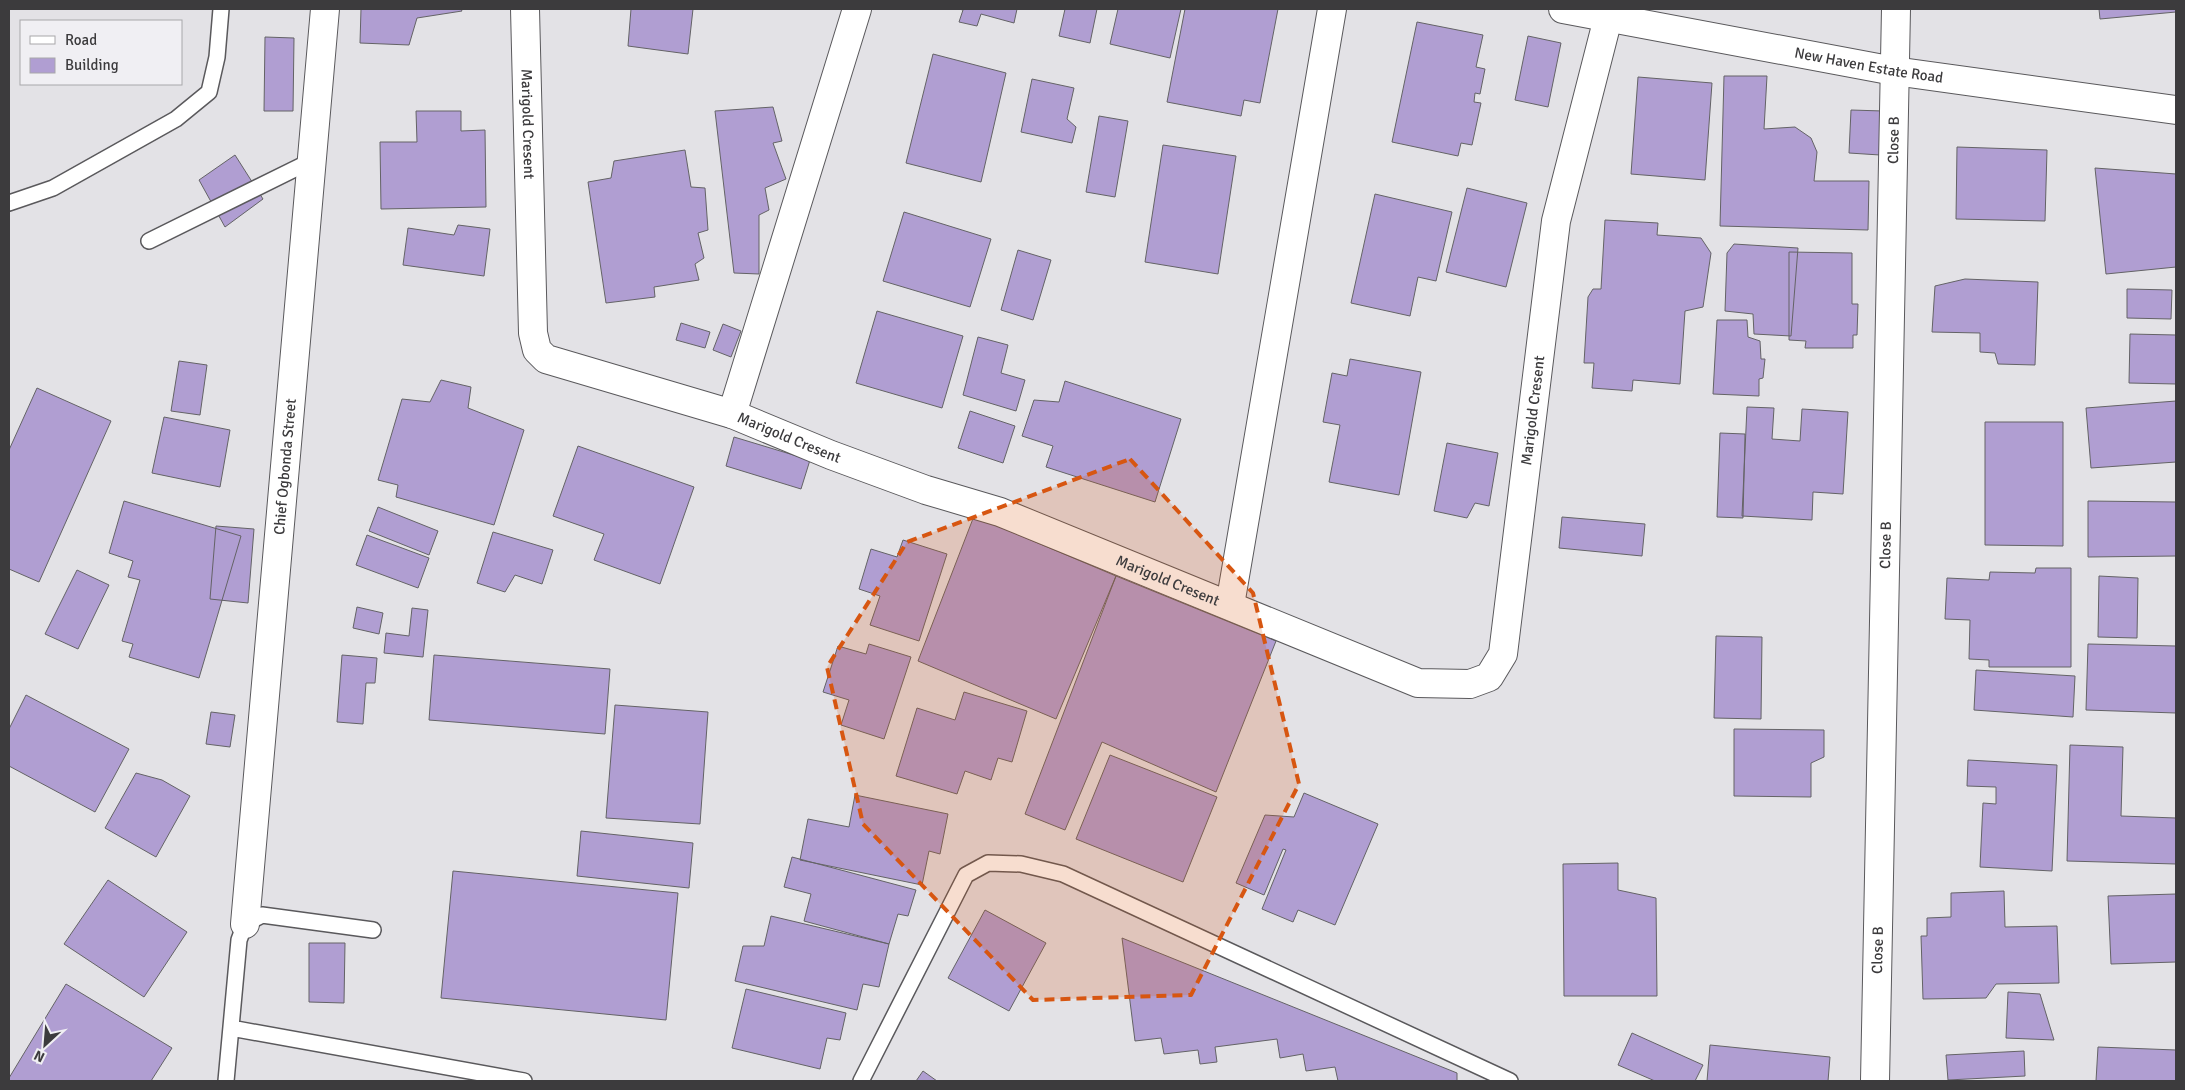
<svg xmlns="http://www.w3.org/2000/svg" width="2185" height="1090" viewBox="0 0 2185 1090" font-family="Signika,sans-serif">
<rect width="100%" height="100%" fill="#e3e2e6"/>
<path fill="#b09ed2" stroke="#646366" d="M 361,9 L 461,9 L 462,11 L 417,18 L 409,45 L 360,43 Z
M 631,9 L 693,9 L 688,54 L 628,46 Z
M 959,9 L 1017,9 L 1014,23 L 981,14 L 977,26 L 959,22 L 963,10 Z
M 1065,9 L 1097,9 L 1090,43 L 1059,36 Z
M 1118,9 L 1181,9 L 1170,58 L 1110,44 Z
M 1185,9 L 1278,9 L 1260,103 L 1244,100 L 1241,116 L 1167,102 Z
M 2099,9 L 2176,9 L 2176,12 L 2100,19 Z
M 1417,22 L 1483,35 L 1476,67 L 1485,69 L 1480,94 L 1475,93 L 1474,102 L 1481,103 L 1472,145 L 1461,143 L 1458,156 L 1392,142 Z
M 1528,36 L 1561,43 L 1548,107 L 1515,100 Z
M 265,37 L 294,38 L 293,111 L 264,111 Z
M 933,54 L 1006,73 L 981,182 L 906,163 Z
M 1724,76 L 1767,76 L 1764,129 L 1795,127 L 1811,138 L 1817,152 L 1814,181 L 1869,181 L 1868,230 L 1720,226 Z
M 1638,77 L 1712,83 L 1705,180 L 1631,174 Z
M 1032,79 L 1074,88 L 1067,119 L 1076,127 L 1072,143 L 1021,132 Z
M 773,107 L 782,141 L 773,143 L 786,179 L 765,188 L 769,210 L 759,215 L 759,274 L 734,273 L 715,111 Z
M 1851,110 L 1883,111 L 1880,155 L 1849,153 Z
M 416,111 L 461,111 L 461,131 L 485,130 L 486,207 L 381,209 L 380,142 L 417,142 Z
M 1099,116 L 1128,121 L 1115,197 L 1086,192 Z
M 1163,145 L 1236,156 L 1218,274 L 1145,262 Z
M 1957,147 L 2047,150 L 2045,221 L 1956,219 Z
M 685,150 L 691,187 L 705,188 L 708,230 L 698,233 L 704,258 L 695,264 L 699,280 L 654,287 L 655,297 L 606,303 L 588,182 L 611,178 L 614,161 Z
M 235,155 L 263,199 L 225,227 L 199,180 Z
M 2095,168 L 2176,174 L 2176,267 L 2106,274 Z
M 1467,188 L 1527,203 L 1506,287 L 1446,272 Z
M 1375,194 L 1452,212 L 1436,281 L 1418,277 L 1410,316 L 1351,303 Z
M 904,212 L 991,239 L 970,307 L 883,281 Z
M 1605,220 L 1658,223 L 1657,235 L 1701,238 L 1711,253 L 1703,307 L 1685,311 L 1680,384 L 1633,380 L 1632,391 L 1592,388 L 1594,363 L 1584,363 L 1588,297 L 1593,289 L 1601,289 Z
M 458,225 L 490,229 L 484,276 L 403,265 L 408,228 L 454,235 Z
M 1734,244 L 1798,248 L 1791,336 L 1754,334 L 1753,314 L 1725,311 L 1727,253 Z
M 1018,250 L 1051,260 L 1033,320 L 1001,310 Z
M 1789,252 L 1852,253 L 1852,304 L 1858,304 L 1857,335 L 1853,335 L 1853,348 L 1805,348 L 1806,341 L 1789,340 Z
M 1965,279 L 2038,282 L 2035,365 L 1998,364 L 1995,353 L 1980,352 L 1980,333 L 1932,332 L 1935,286 Z
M 2127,289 L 2172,290 L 2171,319 L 2127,318 Z
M 877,311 L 963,336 L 942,408 L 856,383 Z
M 1717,320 L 1747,320 L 1748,337 L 1760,341 L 1761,359 L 1765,359 L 1763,378 L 1759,379 L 1759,396 L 1713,394 Z
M 681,323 L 710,332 L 705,348 L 676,340 Z
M 723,324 L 741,331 L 731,357 L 713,350 Z
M 2130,334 L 2176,335 L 2176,384 L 2129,383 Z
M 978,337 L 1008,345 L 1001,373 L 1025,380 L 1016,411 L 963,395 Z
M 1350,359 L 1421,372 L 1399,495 L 1329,482 L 1340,425 L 1323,422 L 1332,373 L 1347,376 Z
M 179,361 L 207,365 L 200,415 L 171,411 Z
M 441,380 L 471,387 L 468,408 L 524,430 L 494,525 L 396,497 L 398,485 L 378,480 L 402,399 L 430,402 Z
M 1065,381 L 1181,419 L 1155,502 L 1046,467 L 1053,446 L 1022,436 L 1034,400 L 1059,402 Z
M 37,388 L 111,421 L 39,582 L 9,569 L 9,450 Z
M 2176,401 L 2176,462 L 2091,468 L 2086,408 Z
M 1747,407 L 1774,408 L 1772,439 L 1800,441 L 1802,409 L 1848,412 L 1843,494 L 1813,492 L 1812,520 L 1742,516 Z
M 970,411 L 1015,426 L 1003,463 L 958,448 Z
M 164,417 L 230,430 L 220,487 L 152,473 Z
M 1985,422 L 2063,422 L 2063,546 L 1985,545 Z
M 1720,433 L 1745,434 L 1743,518 L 1717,517 Z
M 734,437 L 810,460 L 801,489 L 726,466 Z
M 1447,443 L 1498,453 L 1489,506 L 1475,503 L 1467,518 L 1434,511 Z
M 578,446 L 694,487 L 660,584 L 594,560 L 604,534 L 553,516 Z
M 124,501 L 241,536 L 199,678 L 129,657 L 133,644 L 122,641 L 140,580 L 128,577 L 133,561 L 109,553 Z
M 2088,501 L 2176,502 L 2176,556 L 2088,557 Z
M 378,507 L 438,531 L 429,555 L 369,531 Z
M 974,516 L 1116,576 L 1056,719 L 918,661 Z
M 1562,517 L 1645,524 L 1642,556 L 1559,548 Z
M 216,526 L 254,529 L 248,603 L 210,599 Z
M 493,532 L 553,550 L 542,584 L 515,575 L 505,592 L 477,583 Z
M 367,535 L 429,558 L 418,588 L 356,565 Z
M 903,540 L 947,554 L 919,641 L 870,625 L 880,596 L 859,589 L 871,549 L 897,557 Z
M 2036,568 L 2071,568 L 2071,667 L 1989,667 L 1989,660 L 1969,659 L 1970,620 L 1945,619 L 1947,578 L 1989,580 L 1990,572 L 2035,573 Z
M 77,570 L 109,585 L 78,649 L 45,634 Z
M 1116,576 L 1276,641 L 1216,792 L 1102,742 L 1065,830 L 1025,814 Z
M 2099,576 L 2138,578 L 2137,638 L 2098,637 Z
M 357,607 L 383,613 L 379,634 L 353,628 Z
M 412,608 L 428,610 L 423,657 L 384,653 L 386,633 L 409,636 Z
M 1716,636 L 1762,637 L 1761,719 L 1714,718 Z
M 869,644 L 911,657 L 884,739 L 841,725 L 849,700 L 823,692 L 838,646 L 866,654 Z
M 2088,644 L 2176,646 L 2176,713 L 2086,710 Z
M 342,655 L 377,658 L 375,683 L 366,683 L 363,724 L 337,722 Z
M 434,655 L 610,669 L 605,734 L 429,720 Z
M 1976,670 L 2075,676 L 2073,717 L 1974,710 Z
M 964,692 L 1027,711 L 1012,762 L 998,758 L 991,780 L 965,771 L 957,794 L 896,776 L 917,708 L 955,720 Z
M 26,695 L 129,749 L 95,812 L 9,766 L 9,729 Z
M 615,705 L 708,712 L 700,824 L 606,818 Z
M 211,712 L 235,715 L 230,747 L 206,744 Z
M 1734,729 L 1824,730 L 1824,757 L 1811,763 L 1811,797 L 1734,796 Z
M 2070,745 L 2123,747 L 2121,816 L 2176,818 L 2176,864 L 2067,861 Z
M 1110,755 L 1217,797 L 1183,882 L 1076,839 Z
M 1968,760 L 2057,765 L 2052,871 L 1980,867 L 1983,803 L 1996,804 L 1996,787 L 1967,786 Z
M 136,773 L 162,780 L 190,796 L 156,857 L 105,828 Z
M 1304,793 L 1378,824 L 1335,925 L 1298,910 L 1293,922 L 1262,909 L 1286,850 L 1283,849 L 1264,895 L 1236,883 L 1265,815 L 1294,817 Z
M 855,795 L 948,814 L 940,854 L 929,851 L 922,885 L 800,860 L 808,819 L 849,827 Z
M 581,831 L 693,843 L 689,888 L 577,876 Z
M 792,857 L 916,890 L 908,916 L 898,914 L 889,944 L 804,921 L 811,894 L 784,887 Z
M 1618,863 L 1618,890 L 1656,898 L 1657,996 L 1564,996 L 1563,864 Z
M 453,871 L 678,893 L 666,1020 L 441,998 Z
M 108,880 L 187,932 L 144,997 L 64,944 Z
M 2004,891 L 2005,927 L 2057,926 L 2059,983 L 1996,984 L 1986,998 L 1923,999 L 1921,936 L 1927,936 L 1927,918 L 1951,917 L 1951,893 Z
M 2176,894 L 2176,962 L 2111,964 L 2108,896 Z
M 985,910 L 1046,943 L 1009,1011 L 948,978 Z
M 771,916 L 889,944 L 879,987 L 863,984 L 857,1010 L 735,981 L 743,946 L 764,946 Z
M 1122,938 L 1457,1073 L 1457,1081 L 1338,1081 L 1335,1067 L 1306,1071 L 1303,1054 L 1280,1058 L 1277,1039 L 1215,1047 L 1217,1062 L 1200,1064 L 1198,1050 L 1164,1054 L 1161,1038 L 1135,1041 Z
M 309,943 L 345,943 L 344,1003 L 309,1002 Z
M 66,984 L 172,1048 L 151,1081 L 9,1081 L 9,1078 Z
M 746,989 L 846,1013 L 840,1040 L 827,1038 L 820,1069 L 732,1048 Z
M 2008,992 L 2040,994 L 2054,1040 L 2006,1038 Z
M 1632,1033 L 1703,1065 L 1695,1081 L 1655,1081 L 1618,1065 Z
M 1710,1045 L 1830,1057 L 1828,1081 L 1707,1081 Z
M 2098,1047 L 2176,1050 L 2176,1081 L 2096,1081 Z
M 2024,1051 L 2025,1076 L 1948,1080 L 1946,1055 Z
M 923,1071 L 937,1081 L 916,1081 Z"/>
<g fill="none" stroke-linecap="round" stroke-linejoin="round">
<g stroke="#5a595c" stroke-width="18">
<path id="lane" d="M 9,203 L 53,188 L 176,119 L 209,92 L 217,57 L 221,9
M 149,241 L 311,161
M 231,1028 L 524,1081
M 226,1081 L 239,940 L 245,924 L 262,915 L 373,930
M 861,1081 L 966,875 L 988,863 L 1021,864 L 1063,874 L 1510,1081"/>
</g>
<g stroke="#5a595c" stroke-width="30">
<g id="street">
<path id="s1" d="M 525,9 L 533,333 L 537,350 L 546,359 L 732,414 L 831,455 L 926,490 L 1000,512 L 1418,683 L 1470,684 L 1489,677 L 1503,654 L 1556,221 L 1608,18"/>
<path id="s2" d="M 1563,9 L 1894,71 L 2176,110"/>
<path d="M 732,414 L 857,9"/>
<path d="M 1230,605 L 1332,9"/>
<path id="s3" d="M 245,924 L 325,9"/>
<path id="s4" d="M 1875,1081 L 1896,9"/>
</g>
</g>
<use href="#lane" stroke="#fff" stroke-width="15"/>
<use href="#street" stroke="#fff" stroke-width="28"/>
</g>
<path fill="#d75611" fill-opacity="0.2" stroke="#d75611" stroke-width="4" stroke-dasharray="10 6" stroke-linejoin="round" d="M 1130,459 L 1253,593 L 1299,784 L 1191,995 L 1033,1000 L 863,824 L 827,667 L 907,542 Z"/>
<g text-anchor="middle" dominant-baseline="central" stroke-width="4" stroke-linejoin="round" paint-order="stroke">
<g font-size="15" fill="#3c3b3d" stroke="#f0eff3">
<text stroke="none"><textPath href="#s2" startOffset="311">New Haven Estate Road</textPath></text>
<text stroke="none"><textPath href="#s1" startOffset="115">Marigold Cresent</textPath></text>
<text stroke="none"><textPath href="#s4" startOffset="941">Close B</textPath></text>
<text stroke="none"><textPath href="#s1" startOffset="1630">Marigold Cresent</textPath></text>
<text stroke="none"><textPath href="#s1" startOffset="610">Marigold Cresent</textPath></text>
<text stroke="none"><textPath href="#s3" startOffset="459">Chief Ogbonda Street</textPath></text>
<text stroke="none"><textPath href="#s4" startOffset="536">Close B</textPath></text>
<text stroke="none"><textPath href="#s1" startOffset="1015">Marigold Cresent</textPath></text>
<text stroke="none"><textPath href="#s4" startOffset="131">Close B</textPath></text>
</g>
</g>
<rect width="2185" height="1090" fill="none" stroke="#3c3b3d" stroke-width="20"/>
<rect x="20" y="20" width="162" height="65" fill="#f0eff3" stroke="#a8a7aa"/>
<rect x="30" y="36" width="25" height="8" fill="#ffffff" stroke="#a8a7aa"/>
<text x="65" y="45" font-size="15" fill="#3c3b3d">Road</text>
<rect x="30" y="58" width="25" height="15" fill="#b09ed2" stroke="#a8a7aa"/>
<text x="65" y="70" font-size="15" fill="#3c3b3d">Building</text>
<g transform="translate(45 1045) rotate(206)" stroke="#f0eff3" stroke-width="4" paint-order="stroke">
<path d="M0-4L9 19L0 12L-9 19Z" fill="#3c3b3d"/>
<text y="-8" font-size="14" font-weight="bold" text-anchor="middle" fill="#3c3b3d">N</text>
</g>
</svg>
